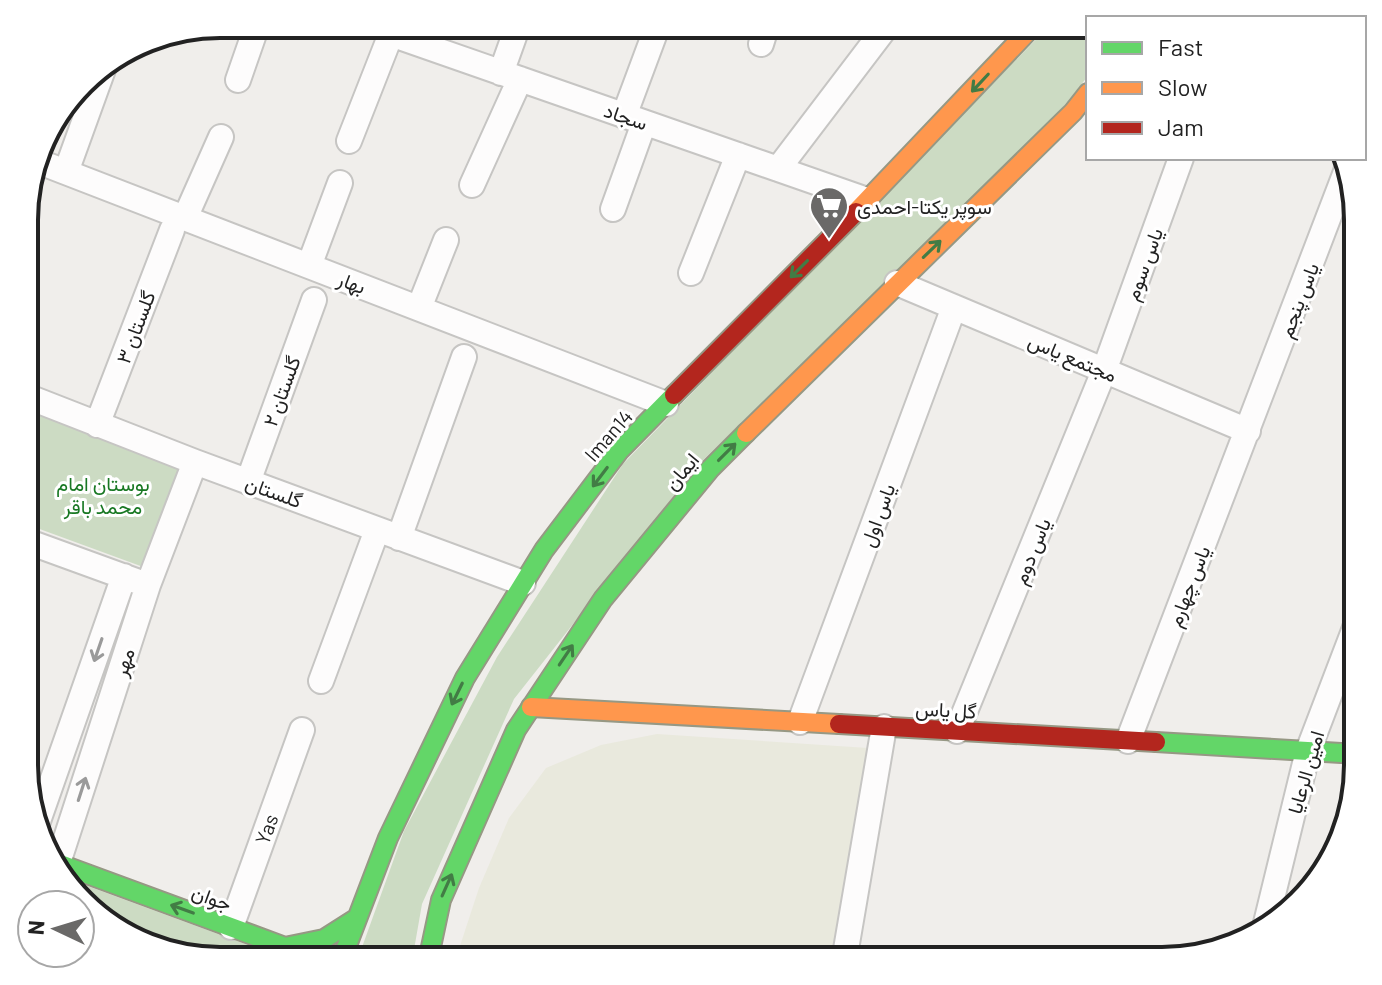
<svg xmlns="http://www.w3.org/2000/svg" width="1382" height="985" viewBox="0 0 1382 985" font-family="Barlow,Vazirmatn,sans-serif">
<rect width="100%" height="100%" fill="#f0eeeb"/>
<path fill="#e9e9dd" d="M 657,734 L 868,748 L 832,961 L 455,961 L 479,888 L 509,818 L 546,768 L 601,745 Z"/>
<path fill="#ccdbc3" d="M 1088,25 L 1088,76 L 1058,113 L 700,463 L 514,699 L 422,904 L 412,961 L 357,961 L 404,831 L 497,657 L 623,464 L 1049,26 Z
M 26,408 L 183,465 L 146,568 L 26,524 Z
M 63,877 L 291,961 L 207,961 L 100,920 Z"/>
<g fill="none" stroke-linecap="round" stroke-linejoin="round">
<g stroke="#c6c5c3" stroke-width="28">
<path id="street" d="M 385,32 L 867,200
M 761,44 L 766,28
M 501,73 L 516,31
M 238,80 L 254,34
M 624,116 L 656,30
M 349,141 L 391,34
M 37,161 L 666,404
M 778,169 L 886,27
M 66,172 L 105,64
M 472,185 L 520,79
M 613,209 L 644,123
M 185,218 L 221,137
M 309,266 L 340,183
M 691,273 L 738,155
M 897,283 L 1248,431
M 419,308 L 446,240
M 26,396 L 195,462 L 523,583
M 97,425 L 172,230
M 248,482 L 314,300
M 399,538 L 464,357
M 26,541 L 136,581
M 321,681 L 377,530
M 800,722 L 954,307
M 957,731 L 1104,371 L 1181,158
M 1128,741 L 1347,169
M 37,824 L 124,576
M 58,863 L 148,585 L 195,462
M 231,927 L 302,730
M 1265,927 L 1308,751 L 1358,620
M 844,961 L 884,727"/>
</g>
<g stroke="#969884" stroke-width="22">
<path id="fast" d="M 1156,742 L 1358,754
M 49,860 L 285,947 L 324,939 L 357,918
M 341,961 L 388,838 L 465,678 L 544,550 L 619,451 L 674,395
M 428,961 L 441,900 L 516,730 L 603,599 L 710,469 L 746,433"/>
</g>
<g stroke="#969884" stroke-width="22">
<path id="slow" d="M 856,212 L 1033,26
M 746,433 L 1073,112 L 1088,93
M 531,707 L 839,724"/>
</g>
<g stroke="#969884" stroke-width="22">
<path id="jam" d="M 674,395 L 856,212
M 839,724 L 1156,742"/>
</g>
<use href="#street" stroke="#fdfcfc" stroke-width="24"/>
<use href="#fast" stroke="#63d668" stroke-width="18"/>
<use href="#slow" stroke="#ff974d" stroke-width="18"/>
<use href="#jam" stroke="#b3261e" stroke-width="18"/>
</g>
<defs><path id="oneway-shaft" d="M-6 0H5M1.5-3L5.5 0L1.5 3" fill="none" stroke-width="1.6" stroke-linecap="round" stroke-linejoin="round" transform="scale(2)"/></defs>
<g stroke="#427c45">
<use href="#oneway-shaft" transform="translate(980 83) rotate(133)"/>
<use href="#oneway-shaft" transform="translate(932 249) rotate(-44)"/>
<use href="#oneway-shaft" transform="translate(799 269) rotate(135)"/>
<use href="#oneway-shaft" transform="translate(727 452) rotate(-45)"/>
<use href="#oneway-shaft" transform="translate(600 477) rotate(127)"/>
<use href="#oneway-shaft" transform="translate(566 655) rotate(-56)"/>
<use href="#oneway-shaft" transform="translate(457 694) rotate(116)"/>
<use href="#oneway-shaft" transform="translate(447 885) rotate(-66)"/>
<use href="#oneway-shaft" transform="translate(182 909) rotate(-160)"/>
</g>
<g stroke="#9a9a9a">
<use href="#oneway-shaft" transform="translate(98 650) rotate(109)"/>
<use href="#oneway-shaft" transform="translate(82 789) rotate(-72)"/>
</g>
<defs>
<g id="supermarket-pin" transform="scale(2)"><path d="M0 17L-7.5 6A9.5 9.5 0 1 1 7.5 6Z" fill="#6a6968" stroke="#fff"/><path d="M-6-5.5h2.5l.6 2H6L4.5 2H-2.5L-4.4-4H-6ZM-1.5 3.2a1.3 1.3 0 1 0 .1 0ZM3 3.2a1.3 1.3 0 1 0 .1 0Z" fill="#fff"/></g>
</defs>
<g fill-rule="evenodd">
<use href="#supermarket-pin" x="829" y="206"/>
</g>
<g text-anchor="middle" dominant-baseline="central" stroke-width="6" stroke-linejoin="round" paint-order="stroke">
<g font-size="20" fill="#222" stroke="#fff">
<text transform="translate(626 116) rotate(19)">سجاد</text>
<text transform="translate(1143 264) rotate(-70)">یاس سوم</text>
<text transform="translate(352 282) rotate(21)">بهار</text>
<text transform="translate(1298 300) rotate(-69)">یاس پنجم</text>
<text transform="translate(135 327) rotate(-69)">گلستان ۳</text>
<text transform="translate(1073 357) rotate(23)">مجتمع یاس</text>
<text transform="translate(281 391) rotate(-70)">گلستان ۲</text>
<text transform="translate(608 435) rotate(-49)">Iman14</text>
<text transform="translate(681 471) rotate(-50)">ایمان</text>
<text transform="translate(274 491) rotate(20)">گلستان</text>
<text transform="translate(877 515) rotate(-70)">یاس اول</text>
<text transform="translate(1031 551) rotate(-68)">یاس دوم</text>
<text transform="translate(1188 586) rotate(-69)">یاس چهارم</text>
<text transform="translate(123 662) rotate(-72)">مهر</text>
<text transform="translate(946 709) rotate(3)">گل یاس</text>
<text transform="translate(1305 772) rotate(-74)">امین الرعایا</text>
<text transform="translate(266 829) rotate(-70)">Yas</text>
<text transform="translate(212 897) rotate(20)">جوان</text>
</g>
<g font-size="20" fill="#222" stroke="#fff" text-anchor="start">
<text x="857" y="206">سوپر یکتا-احمدی</text>
</g>
<g font-size="20" fill="#187823" stroke="#fff">
<text x="103" y="483">بوستان امام<tspan x="103" dy="23">محمد باقر</tspan></text>
</g>
</g>
<path d="M0 0H1382V985H0ZM220 38H1162A182 182 0 0 1 1344 220V765A182 182 0 0 1 1162 947H220A182 182 0 0 1 38 765V220A182 182 0 0 1 220 38Z" fill="#fff" fill-rule="evenodd"/>
<path fill="none" stroke="#222" stroke-width="4" d="M220 38H1162A182 182 0 0 1 1344 220V765A182 182 0 0 1 1162 947H220A182 182 0 0 1 38 765V220A182 182 0 0 1 220 38Z"/>
<rect x="1086" y="16" width="280" height="144" fill="#ffffff" stroke="#a7a7a7" stroke-width="2"/>
<rect x="1102" y="42" width="40" height="12" fill="#63d668" stroke="#a7a7a7" stroke-width="2"/>
<text x="1158" y="56" font-size="24" fill="#222222">Fast</text>
<rect x="1102" y="82" width="40" height="12" fill="#ff974d" stroke="#a7a7a7" stroke-width="2"/>
<text x="1158" y="96" font-size="24" fill="#222222">Slow</text>
<rect x="1102" y="122" width="40" height="12" fill="#b3261e" stroke="#a7a7a7" stroke-width="2"/>
<text x="1158" y="136" font-size="24" fill="#222222">Jam</text>
<g transform="translate(56 929) rotate(274)"><circle r="38" fill="#ffffff" stroke="#a7a7a7" stroke-width="2"/>
<path d="M0-6L14 30L0 20L-14 30Z" fill="#6a6968"/>
<text y="-12" font-size="22" font-weight="bold" text-anchor="middle" fill="#222222">N</text>
</g>
</svg>
